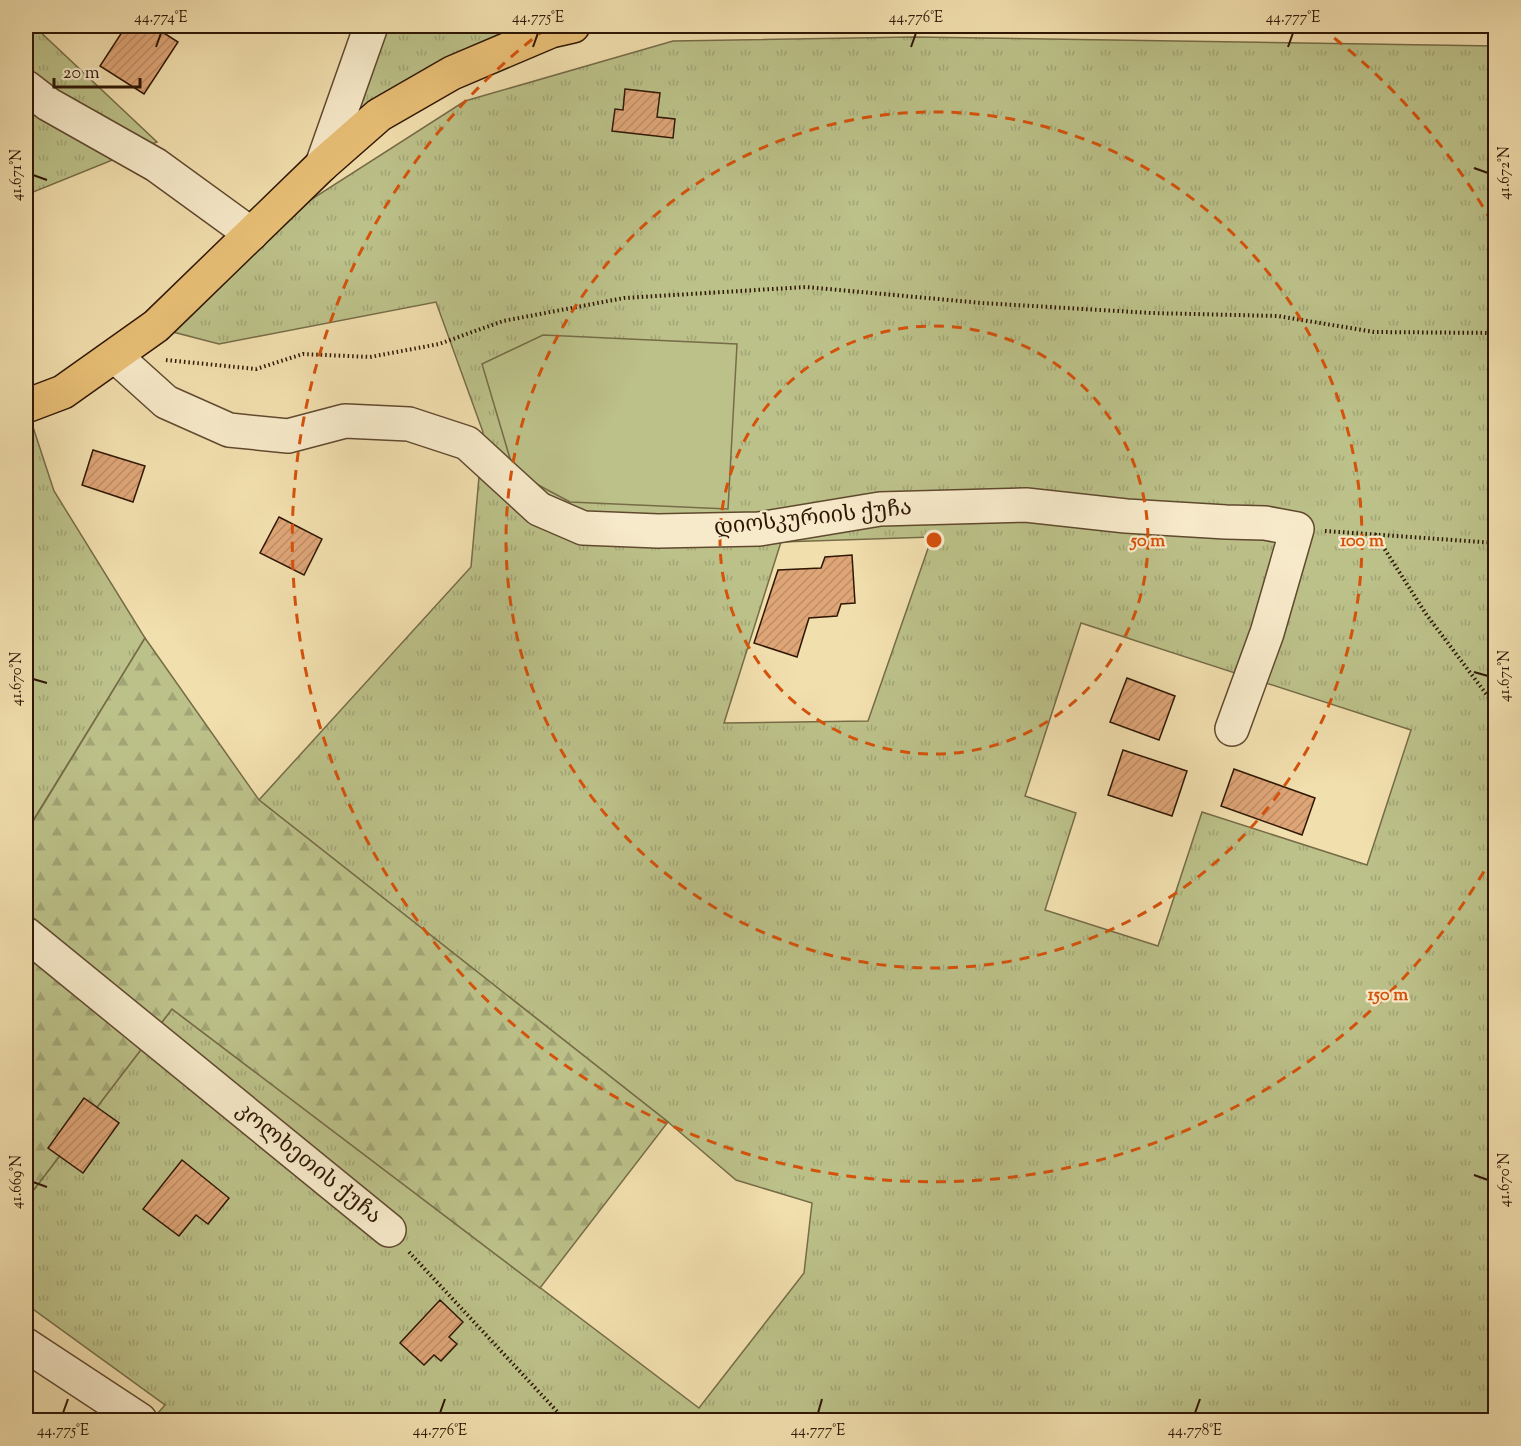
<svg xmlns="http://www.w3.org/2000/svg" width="1521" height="1446" viewBox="0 0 1521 1446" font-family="'Sorts Mill Goudy','Noto Serif Georgian',serif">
<defs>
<pattern id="grass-tufts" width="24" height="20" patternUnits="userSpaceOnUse" patternTransform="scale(1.5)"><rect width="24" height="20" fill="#bcc189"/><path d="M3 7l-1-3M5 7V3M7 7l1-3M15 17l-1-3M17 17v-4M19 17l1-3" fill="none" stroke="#a2a575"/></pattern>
<pattern id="forest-firs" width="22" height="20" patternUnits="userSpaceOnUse" patternTransform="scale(1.5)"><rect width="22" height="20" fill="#bcc189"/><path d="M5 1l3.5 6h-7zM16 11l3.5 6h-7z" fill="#a2a575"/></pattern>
<pattern id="building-hatch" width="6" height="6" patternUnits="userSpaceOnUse" patternTransform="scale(1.5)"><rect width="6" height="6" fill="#dea577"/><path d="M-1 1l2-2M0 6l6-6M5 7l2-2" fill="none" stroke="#bf8d65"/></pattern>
</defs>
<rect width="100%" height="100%" fill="#f2dfae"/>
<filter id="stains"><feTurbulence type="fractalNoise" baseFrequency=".00333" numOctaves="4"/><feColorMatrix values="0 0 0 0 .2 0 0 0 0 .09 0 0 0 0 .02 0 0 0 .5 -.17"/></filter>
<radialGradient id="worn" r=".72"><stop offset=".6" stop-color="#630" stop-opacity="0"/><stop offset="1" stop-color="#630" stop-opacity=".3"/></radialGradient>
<path fill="url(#grass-tufts)" stroke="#766c47" stroke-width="1.5" fill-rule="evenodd" d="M 26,26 L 34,26 L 157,142 L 26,195 Z
M 371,26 L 573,26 L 551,31 L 322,165 Z
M 914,37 L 1495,46 L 1495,1420 L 152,1420 L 165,1405 L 26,1304 L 26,1200 L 172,1009 L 699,1408 L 804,1273 L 812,1203 L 736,1180 L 668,1122 L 259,800 L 471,567 L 483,432 L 436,302 L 219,344 L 173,332 L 304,204 L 465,101 L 673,41 ZM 932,537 L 868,721 L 724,723 L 781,542 ZM 1081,623 L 1411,730 L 1367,865 L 1202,812 L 1158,946 L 1045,910 L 1076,813 L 1025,796 Z
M 31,421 L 54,491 L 145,638 L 26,832 L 26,423 Z"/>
<path fill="url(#forest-firs)" stroke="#766c47" stroke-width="1.5" d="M 145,638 L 259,800 L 668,1122 L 540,1288 L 172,1009 L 26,1200 L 26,833 Z"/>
<path fill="#bcc189" stroke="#766c47" stroke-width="1.5" d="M 543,335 L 737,344 L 728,509 L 570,502 L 514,472 L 482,364 Z"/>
<path fill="url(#building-hatch)" stroke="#2f1705" stroke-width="1.5" d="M 126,26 L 153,26 L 178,42 L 144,94 L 100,66 Z
M 625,89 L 660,93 L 657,117 L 675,119 L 673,138 L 612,131 L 615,109 L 623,110 Z
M 93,450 L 145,466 L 133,502 L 82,485 Z
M 279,517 L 322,539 L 304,575 L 260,553 Z
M 852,555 L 855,603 L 841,604 L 837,616 L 809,618 L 797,657 L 754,643 L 778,570 L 821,568 L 825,557 Z
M 1127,678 L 1175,696 L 1159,740 L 1110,722 Z
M 1123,750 L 1187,771 L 1172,816 L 1108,795 Z
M 1234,769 L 1315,798 L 1302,835 L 1221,806 Z
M 84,1098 L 119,1123 L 83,1173 L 48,1148 Z
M 182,1160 L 229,1198 L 208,1224 L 196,1215 L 179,1236 L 143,1209 Z
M 440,1300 L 463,1322 L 449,1337 L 457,1344 L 441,1361 L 434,1355 L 424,1365 L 400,1343 Z"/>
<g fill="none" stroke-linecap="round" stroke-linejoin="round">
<g stroke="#60492f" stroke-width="36">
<path id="minor" d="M 26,87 L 48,104 L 156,165 L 251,234
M 322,165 L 371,26
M 115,356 L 166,402 L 229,430 L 288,436 L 345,421 L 409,424 L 467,443 L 539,509 L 583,528 L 658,531 L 759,529 L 880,509 L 1026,505 L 1126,516 L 1226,522 L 1265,523 L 1297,529 L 1267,633 L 1232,729
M 26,934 L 389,1230
M 26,1345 L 140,1420"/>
</g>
<g stroke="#2f1705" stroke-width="36">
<path id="major" d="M 26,406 L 63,392 L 156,326 L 322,165 L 379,115 L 452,73 L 551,31 L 573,26"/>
</g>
<path stroke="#2f1705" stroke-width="4" stroke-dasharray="1.5 3" stroke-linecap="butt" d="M 1485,26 L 1496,33
M 1487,331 L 1496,330
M 166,360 L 256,369 L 303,354 L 370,357 L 439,344 L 503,321 L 624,298 L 806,287 L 982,303 L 1151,313 L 1278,316 L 1374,332 L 1496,333
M 1325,531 L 1496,543
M 1375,534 L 1426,614 L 1496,707
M 409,1252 L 565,1420
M 1493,1420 L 1496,1418"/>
<use href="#minor" stroke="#f7eaca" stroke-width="33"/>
<use href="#major" stroke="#e9c077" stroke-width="33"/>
</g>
<path fill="none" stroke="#2f1705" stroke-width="2" d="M 156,47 L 161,33M 533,47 L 538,33M 911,47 L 916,33M 1288,47 L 1293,33M 1474,168 L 1488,173M 33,175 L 47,180M 1474,672 L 1488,676M 33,679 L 47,683M 1474,1175 L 1488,1180M 33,1182 L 47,1187M 63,1413 L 68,1399M 440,1413 L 445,1399M 818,1413 L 822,1399M 1195,1413 L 1200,1399"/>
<g fill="none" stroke="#d6520b" stroke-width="3" stroke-dasharray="10 8">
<circle cx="934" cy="540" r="214"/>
<circle cx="934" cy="540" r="428"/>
<path d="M1493 856A642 642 0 1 1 548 27M1320 27A642 642 0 0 1 1493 224"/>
</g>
<g text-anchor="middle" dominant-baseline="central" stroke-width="4.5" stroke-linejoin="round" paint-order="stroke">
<g font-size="22" fill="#2f1705" stroke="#f7eaca">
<text transform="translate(813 519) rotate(-6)">დიოსკურიის ქუჩა</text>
<text transform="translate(308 1164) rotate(39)">კოლხეთის ქუჩა</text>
</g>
</g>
<circle cx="934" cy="540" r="9" fill="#d6520b" stroke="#f7eaca" stroke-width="3"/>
<g font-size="18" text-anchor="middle" font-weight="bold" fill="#d6520b" stroke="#f7eaca" stroke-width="4.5" stroke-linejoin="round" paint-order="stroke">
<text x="1148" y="546">50 m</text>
<text x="1362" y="546">100 m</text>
<text x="1388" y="1000">150 m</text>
</g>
<rect width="1521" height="1446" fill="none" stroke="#f2dfae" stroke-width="66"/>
<path d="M54 78v9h86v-9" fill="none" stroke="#2f1705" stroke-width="3"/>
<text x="63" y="78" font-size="18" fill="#2f1705" stroke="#f7eaca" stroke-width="4.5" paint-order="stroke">20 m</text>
<rect x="33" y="33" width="1455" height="1380" fill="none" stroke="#2f1705" stroke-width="2"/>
<g font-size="15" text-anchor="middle" fill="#2f1705">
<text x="161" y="22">44.774°E</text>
<text x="538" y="22">44.775°E</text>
<text x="916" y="22">44.776°E</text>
<text x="1293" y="22">44.777°E</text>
<text transform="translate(1504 173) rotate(-90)" y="5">41.672°N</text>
<text transform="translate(16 175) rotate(-90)" y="5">41.671°N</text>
<text transform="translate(1504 676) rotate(-90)" y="5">41.671°N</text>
<text transform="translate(16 679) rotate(-90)" y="5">41.670°N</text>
<text transform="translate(1504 1180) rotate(-90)" y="5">41.670°N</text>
<text transform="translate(16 1182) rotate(-90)" y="5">41.669°N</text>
<text x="63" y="1435">44.775°E</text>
<text x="440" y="1435">44.776°E</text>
<text x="818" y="1435">44.777°E</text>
<text x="1195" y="1435">44.778°E</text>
</g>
<rect width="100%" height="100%" filter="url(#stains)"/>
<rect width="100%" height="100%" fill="url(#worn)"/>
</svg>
